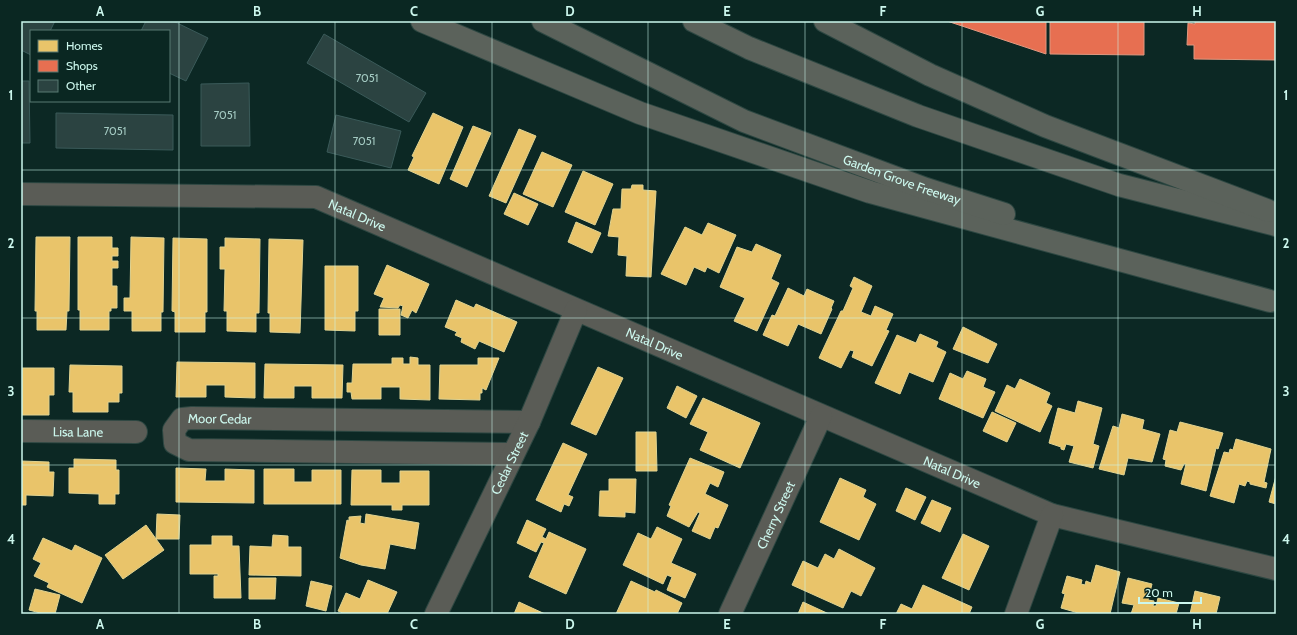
<svg xmlns="http://www.w3.org/2000/svg" width="1297" height="635" viewBox="0 0 1297 635" font-family="Cabin,sans-serif">
<rect width="100%" height="100%" fill="#0c2824"/>
<path fill="#e9c46a" stroke="#e0d391" d="M 433,113 L 463,127 L 439,184 L 408,170 L 414,157 L 412,156 Z
M 473,126 L 491,133 L 467,187 L 450,179 Z
M 519,129 L 536,136 L 506,203 L 489,196 Z
M 542,152 L 572,165 L 553,207 L 523,194 Z
M 583,171 L 613,184 L 595,225 L 565,212 Z
M 632,185 L 643,185 L 643,190 L 656,191 L 651,277 L 626,276 L 627,256 L 618,255 L 619,237 L 608,236 L 613,209 L 621,209 L 622,189 L 631,189 Z
M 514,193 L 538,204 L 528,225 L 504,214 Z
M 576,222 L 601,233 L 592,253 L 568,242 Z
M 708,223 L 736,235 L 719,273 L 707,267 L 705,272 L 694,267 L 686,285 L 661,274 L 685,227 L 702,235 Z
M 36,237 L 70,237 L 69,311 L 67,311 L 66,330 L 37,330 L 37,311 L 35,311 Z
M 78,237 L 112,237 L 112,248 L 118,248 L 118,256 L 112,256 L 112,261 L 118,261 L 118,268 L 112,268 L 112,286 L 117,286 L 117,308 L 111,308 L 111,311 L 109,311 L 109,330 L 80,330 L 80,310 L 78,310 Z
M 131,237 L 164,238 L 163,312 L 161,312 L 161,331 L 132,331 L 132,311 L 124,311 L 124,298 L 130,298 Z
M 173,238 L 207,239 L 207,312 L 205,312 L 205,332 L 175,332 L 175,312 L 172,311 Z
M 225,238 L 260,239 L 259,313 L 256,313 L 256,332 L 227,331 L 227,311 L 224,311 L 225,269 L 220,269 L 220,247 L 225,247 Z
M 269,239 L 303,240 L 300,333 L 270,332 L 270,313 L 268,313 Z
M 756,244 L 781,255 L 771,279 L 779,283 L 757,331 L 734,321 L 745,298 L 720,287 L 737,247 L 752,252 Z
M 387,265 L 429,284 L 416,313 L 412,310 L 408,318 L 401,315 L 403,306 L 400,305 L 398,308 L 380,307 L 384,298 L 374,294 Z
M 325,266 L 358,266 L 358,311 L 355,311 L 355,331 L 325,330 Z
M 854,277 L 872,286 L 861,312 L 871,316 L 875,306 L 893,314 L 886,330 L 889,331 L 872,366 L 852,357 L 854,351 L 850,350 L 841,368 L 819,358 L 841,311 L 843,311 L 853,288 L 850,286 Z
M 788,288 L 804,296 L 807,289 L 834,301 L 831,308 L 832,309 L 821,334 L 798,324 L 788,346 L 763,335 L 772,315 L 775,316 Z
M 456,300 L 474,308 L 476,304 L 517,322 L 504,352 L 479,341 L 475,349 L 461,342 L 462,338 L 455,335 L 457,332 L 445,327 Z
M 379,309 L 400,309 L 400,335 L 379,335 Z
M 963,327 L 997,344 L 988,363 L 953,349 Z
M 920,334 L 938,342 L 936,347 L 946,352 L 933,382 L 909,372 L 900,394 L 875,383 L 897,335 L 916,343 Z
M 410,357 L 418,358 L 418,365 L 430,365 L 430,400 L 400,399 L 400,387 L 381,387 L 381,399 L 352,399 L 351,392 L 347,392 L 347,383 L 352,383 L 353,364 L 392,364 L 392,358 L 403,358 L 403,364 L 410,364 Z
M 478,358 L 499,358 L 486,390 L 482,388 L 482,393 L 480,393 L 480,400 L 439,399 L 440,365 L 478,365 Z
M 177,362 L 255,363 L 255,398 L 225,397 L 225,385 L 206,385 L 206,397 L 176,397 Z
M 265,364 L 343,365 L 342,398 L 312,398 L 312,386 L 294,386 L 294,398 L 264,398 Z
M 70,365 L 122,366 L 122,393 L 119,393 L 119,402 L 108,402 L 108,412 L 73,412 L 73,392 L 69,392 Z
M 598,367 L 623,378 L 596,435 L 571,424 Z
M 21,368 L 54,368 L 54,395 L 49,395 L 49,415 L 21,415 Z
M 967,371 L 986,379 L 983,387 L 995,392 L 983,418 L 939,399 L 950,373 L 963,379 Z
M 1020,379 L 1050,393 L 1046,403 L 1052,406 L 1040,432 L 995,411 L 1007,385 L 1015,389 Z
M 677,386 L 697,396 L 686,418 L 667,408 Z
M 703,398 L 760,423 L 740,468 L 700,450 L 708,432 L 690,424 Z
M 1078,401 L 1102,408 L 1093,444 L 1099,446 L 1093,468 L 1069,462 L 1074,446 L 1066,444 L 1064,450 L 1061,449 L 1061,447 L 1049,443 L 1058,408 L 1075,413 Z
M 992,412 L 1016,423 L 1007,442 L 983,431 Z
M 1122,414 L 1144,420 L 1142,429 L 1160,434 L 1152,462 L 1128,458 L 1124,475 L 1099,469 L 1113,426 L 1119,428 Z
M 1180,422 L 1223,433 L 1218,449 L 1216,448 L 1206,491 L 1181,484 L 1186,464 L 1184,464 L 1181,470 L 1165,466 L 1166,460 L 1163,459 L 1170,430 L 1177,432 Z
M 636,432 L 656,432 L 657,471 L 636,471 Z
M 1236,439 L 1271,449 L 1264,482 L 1267,483 L 1266,488 L 1250,484 L 1250,482 L 1247,481 L 1245,486 L 1239,484 L 1234,503 L 1210,496 L 1224,452 L 1229,453 L 1230,449 L 1233,450 Z
M 563,443 L 587,454 L 568,495 L 573,497 L 569,506 L 564,504 L 561,512 L 536,500 Z
M 690,458 L 724,472 L 718,487 L 710,483 L 705,494 L 728,505 L 718,528 L 715,527 L 710,539 L 692,531 L 700,513 L 698,512 L 689,527 L 667,516 L 671,506 L 669,505 Z
M 74,459 L 116,460 L 116,470 L 119,470 L 119,494 L 115,494 L 115,504 L 99,504 L 99,494 L 69,493 L 69,468 L 74,468 Z
M 21,461 L 49,462 L 49,472 L 54,472 L 53,496 L 26,495 L 26,505 L 21,505 Z
M 176,468 L 206,469 L 205,481 L 225,481 L 225,469 L 254,470 L 254,503 L 176,502 Z
M 264,469 L 294,469 L 294,482 L 312,482 L 312,470 L 341,470 L 341,504 L 264,504 Z
M 352,470 L 381,470 L 381,483 L 400,483 L 400,471 L 429,471 L 429,505 L 402,505 L 402,510 L 392,510 L 392,505 L 351,505 Z
M 1276,476 L 1276,504 L 1269,502 Z
M 840,478 L 866,490 L 863,497 L 876,504 L 859,540 L 820,522 Z
M 609,479 L 636,479 L 635,513 L 625,512 L 625,517 L 599,516 L 600,491 L 609,491 Z
M 906,488 L 926,497 L 915,520 L 896,511 Z
M 932,500 L 951,508 L 940,532 L 921,523 Z
M 157,514 L 180,515 L 179,539 L 156,539 Z
M 366,514 L 419,523 L 415,549 L 390,544 L 385,569 L 361,565 L 340,558 L 347,520 L 349,521 L 349,517 L 361,516 L 360,523 L 365,524 Z
M 527,520 L 546,529 L 542,537 L 546,539 L 549,532 L 586,549 L 566,594 L 529,577 L 544,543 L 541,542 L 536,552 L 517,543 Z
M 146,525 L 164,550 L 123,579 L 105,555 Z
M 657,527 L 682,539 L 671,563 L 696,574 L 685,598 L 667,590 L 672,577 L 667,575 L 663,584 L 623,565 L 638,533 L 651,539 Z
M 963,534 L 989,546 L 969,590 L 942,578 Z
M 273,535 L 288,536 L 288,547 L 301,547 L 301,576 L 249,575 L 250,546 L 272,547 Z
M 212,536 L 232,536 L 232,546 L 239,546 L 241,598 L 214,598 L 214,576 L 218,576 L 218,574 L 190,574 L 190,545 L 212,545 Z
M 43,538 L 72,551 L 75,545 L 102,558 L 82,603 L 47,587 L 49,583 L 34,576 L 41,563 L 33,559 Z
M 839,549 L 875,568 L 861,596 L 851,591 L 843,608 L 792,585 L 803,561 L 818,568 L 825,554 L 834,559 Z
M 1096,565 L 1120,572 L 1110,614 L 1082,614 L 1061,608 L 1065,594 L 1062,593 L 1067,576 L 1082,580 L 1081,584 L 1085,585 L 1086,581 L 1091,583 Z
M 249,578 L 276,578 L 275,599 L 249,599 Z
M 1128,578 L 1152,584 L 1148,600 L 1154,601 L 1153,606 L 1156,606 L 1158,598 L 1179,603 L 1176,614 L 1131,614 L 1134,605 L 1122,603 Z
M 368,580 L 397,592 L 387,614 L 345,614 L 338,611 L 346,593 L 360,599 Z
M 311,581 L 332,586 L 326,611 L 306,606 Z
M 631,581 L 655,592 L 656,590 L 682,603 L 677,614 L 616,614 Z
M 923,585 L 972,607 L 969,614 L 896,614 L 901,604 L 912,609 Z
M 35,589 L 60,595 L 55,614 L 44,614 L 29,610 Z
M 1195,591 L 1220,597 L 1216,614 L 1190,614 Z
M 519,602 L 545,614 L 514,614 Z
M 803,602 L 829,614 L 798,614 Z"/>
<path fill="#e76f51" stroke="#df9880" d="M 947,21 L 1046,21 L 1046,54 Z
M 1050,21 L 1144,21 L 1144,55 L 1050,54 Z
M 1195,21 L 1276,21 L 1276,60 L 1194,59 L 1194,45 L 1187,45 L 1188,23 L 1195,24 Z"/>
<path fill="#2b4341" stroke="#3a5a59" d="M 21,21 L 55,21 L 50,31 L 31,31 L 31,55 L 21,50 Z
M 146,21 L 173,21 L 208,38 L 186,81 L 169,73 L 169,31 L 141,31 Z
M 324,34 L 426,93 L 409,122 L 307,63 Z
M 21,81 L 29,81 L 30,143 L 21,143 Z
M 249,83 L 250,146 L 201,146 L 201,84 Z
M 56,113 L 173,115 L 173,150 L 56,148 Z
M 336,115 L 401,131 L 391,168 L 327,152 Z"/>
<g fill="none" stroke-linecap="round" stroke-linejoin="round">
<g stroke="#2d4742" stroke-width="24">
<g id="minor">
<path id="s1" d="M 21,194 L 316,197 L 1052,515 L 1276,569"/>
<path id="s2" d="M 21,431 L 136,432"/>
<path id="s3" d="M 513,454 L 189,450 L 175,443 L 174,430 L 182,419 L 192,418 L 529,422"/>
<path id="s4" d="M 436,614 L 529,422 L 576,310"/>
<path id="s5" d="M 730,614 L 821,416"/>
<path d="M 1016,614 L 1052,515"/>
</g>
</g>
<g stroke="#2d4742" stroke-width="24">
<g id="highway">
<path d="M 422,21 L 640,113 L 870,192 L 1270,301"/>
<path id="s6" d="M 543,21 L 744,121 L 926,189 L 1004,214"/>
<path d="M 694,21 L 749,48 L 918,116 L 1119,185 L 1276,225"/>
<path d="M 825,21 L 930,75 L 1045,126 L 1269,211"/>
</g>
</g>
<use href="#minor" stroke="#5a5c56" stroke-width="22"/>
<use href="#highway" stroke="#5b625b" stroke-width="22"/>
</g>
<path fill="none" stroke="#ccf7ed" stroke-width="1" stroke-opacity="0.55" d="M 179,21 L 179,614M 335,21 L 335,614M 492,21 L 492,614M 648,21 L 648,614M 805,21 L 805,614M 962,21 L 962,614M 1118,21 L 1118,614M 21,170 L 1276,170M 21,318 L 1276,318M 21,465 L 1276,465"/>
<g text-anchor="middle" dominant-baseline="central" stroke-width="4" stroke-linejoin="round" paint-order="stroke">
<g font-size="11" fill="#a4cac2">
<text x="367" y="78">7051</text>
<text x="225" y="115">7051</text>
<text x="115" y="131">7051</text>
<text x="364" y="141">7051</text>
</g>
<g font-size="13" fill="#ccf7ed" stroke="#0a2722">
<text stroke="none"><textPath href="#s6" startOffset="393">Garden Grove Freeway</textPath></text>
<text stroke="none"><textPath href="#s1" startOffset="340">Natal Drive</textPath></text>
<text stroke="none"><textPath href="#s1" startOffset="664">Natal Drive</textPath></text>
<text stroke="none"><textPath href="#s3" startOffset="404">Moor Cedar</textPath></text>
<text stroke="none"><textPath href="#s2" startOffset="57">Lisa Lane</textPath></text>
<text stroke="none"><textPath href="#s4" startOffset="168">Cedar Street</textPath></text>
<text stroke="none"><textPath href="#s1" startOffset="988">Natal Drive</textPath></text>
<text stroke="none"><textPath href="#s5" startOffset="109">Cherry Street</textPath></text>
</g>
</g>
<rect width="1297" height="635" fill="none" stroke="#0a2722" stroke-width="44"/>
<rect x="30" y="30" width="140" height="72" fill="#0a2722" stroke="#587a73"/>
<rect x="38" y="40" width="20" height="12" fill="#e9c46a" stroke="#587a73"/>
<text x="66" y="50" font-size="12" fill="#ccf7ed">Homes</text>
<rect x="38" y="60" width="20" height="12" fill="#e76f51" stroke="#587a73"/>
<text x="66" y="70" font-size="12" fill="#ccf7ed">Shops</text>
<rect x="38" y="80" width="20" height="12" fill="#2b4341" stroke="#587a73"/>
<text x="66" y="90" font-size="12" fill="#ccf7ed">Other</text>
<path d="M1139 597v6h62v-6" fill="none" stroke="#ccf7ed" stroke-width="2"/>
<text x="1145" y="597" font-size="12" fill="#ccf7ed" stroke="#0a2722" stroke-width="3" paint-order="stroke">20 m</text>
<rect x="22" y="22" width="1253" height="591" fill="none" stroke="#ccf7ed" stroke-width="1.5"/>
<g font-size="13" text-anchor="middle" font-weight="bold" fill="#ccf7ed">
<text x="100" y="16">A</text>
<text x="257" y="16">B</text>
<text x="414" y="16">C</text>
<text x="570" y="16">D</text>
<text x="727" y="16">E</text>
<text x="883" y="16">F</text>
<text x="1040" y="16">G</text>
<text x="1197" y="16">H</text>
<text x="11" y="100">1</text>
<text x="1286" y="100">1</text>
<text x="11" y="248">2</text>
<text x="1286" y="248">2</text>
<text x="11" y="396">3</text>
<text x="1286" y="396">3</text>
<text x="11" y="544">4</text>
<text x="1286" y="544">4</text>
<text x="100" y="629">A</text>
<text x="257" y="629">B</text>
<text x="414" y="629">C</text>
<text x="570" y="629">D</text>
<text x="727" y="629">E</text>
<text x="883" y="629">F</text>
<text x="1040" y="629">G</text>
<text x="1197" y="629">H</text>
</g>
</svg>
